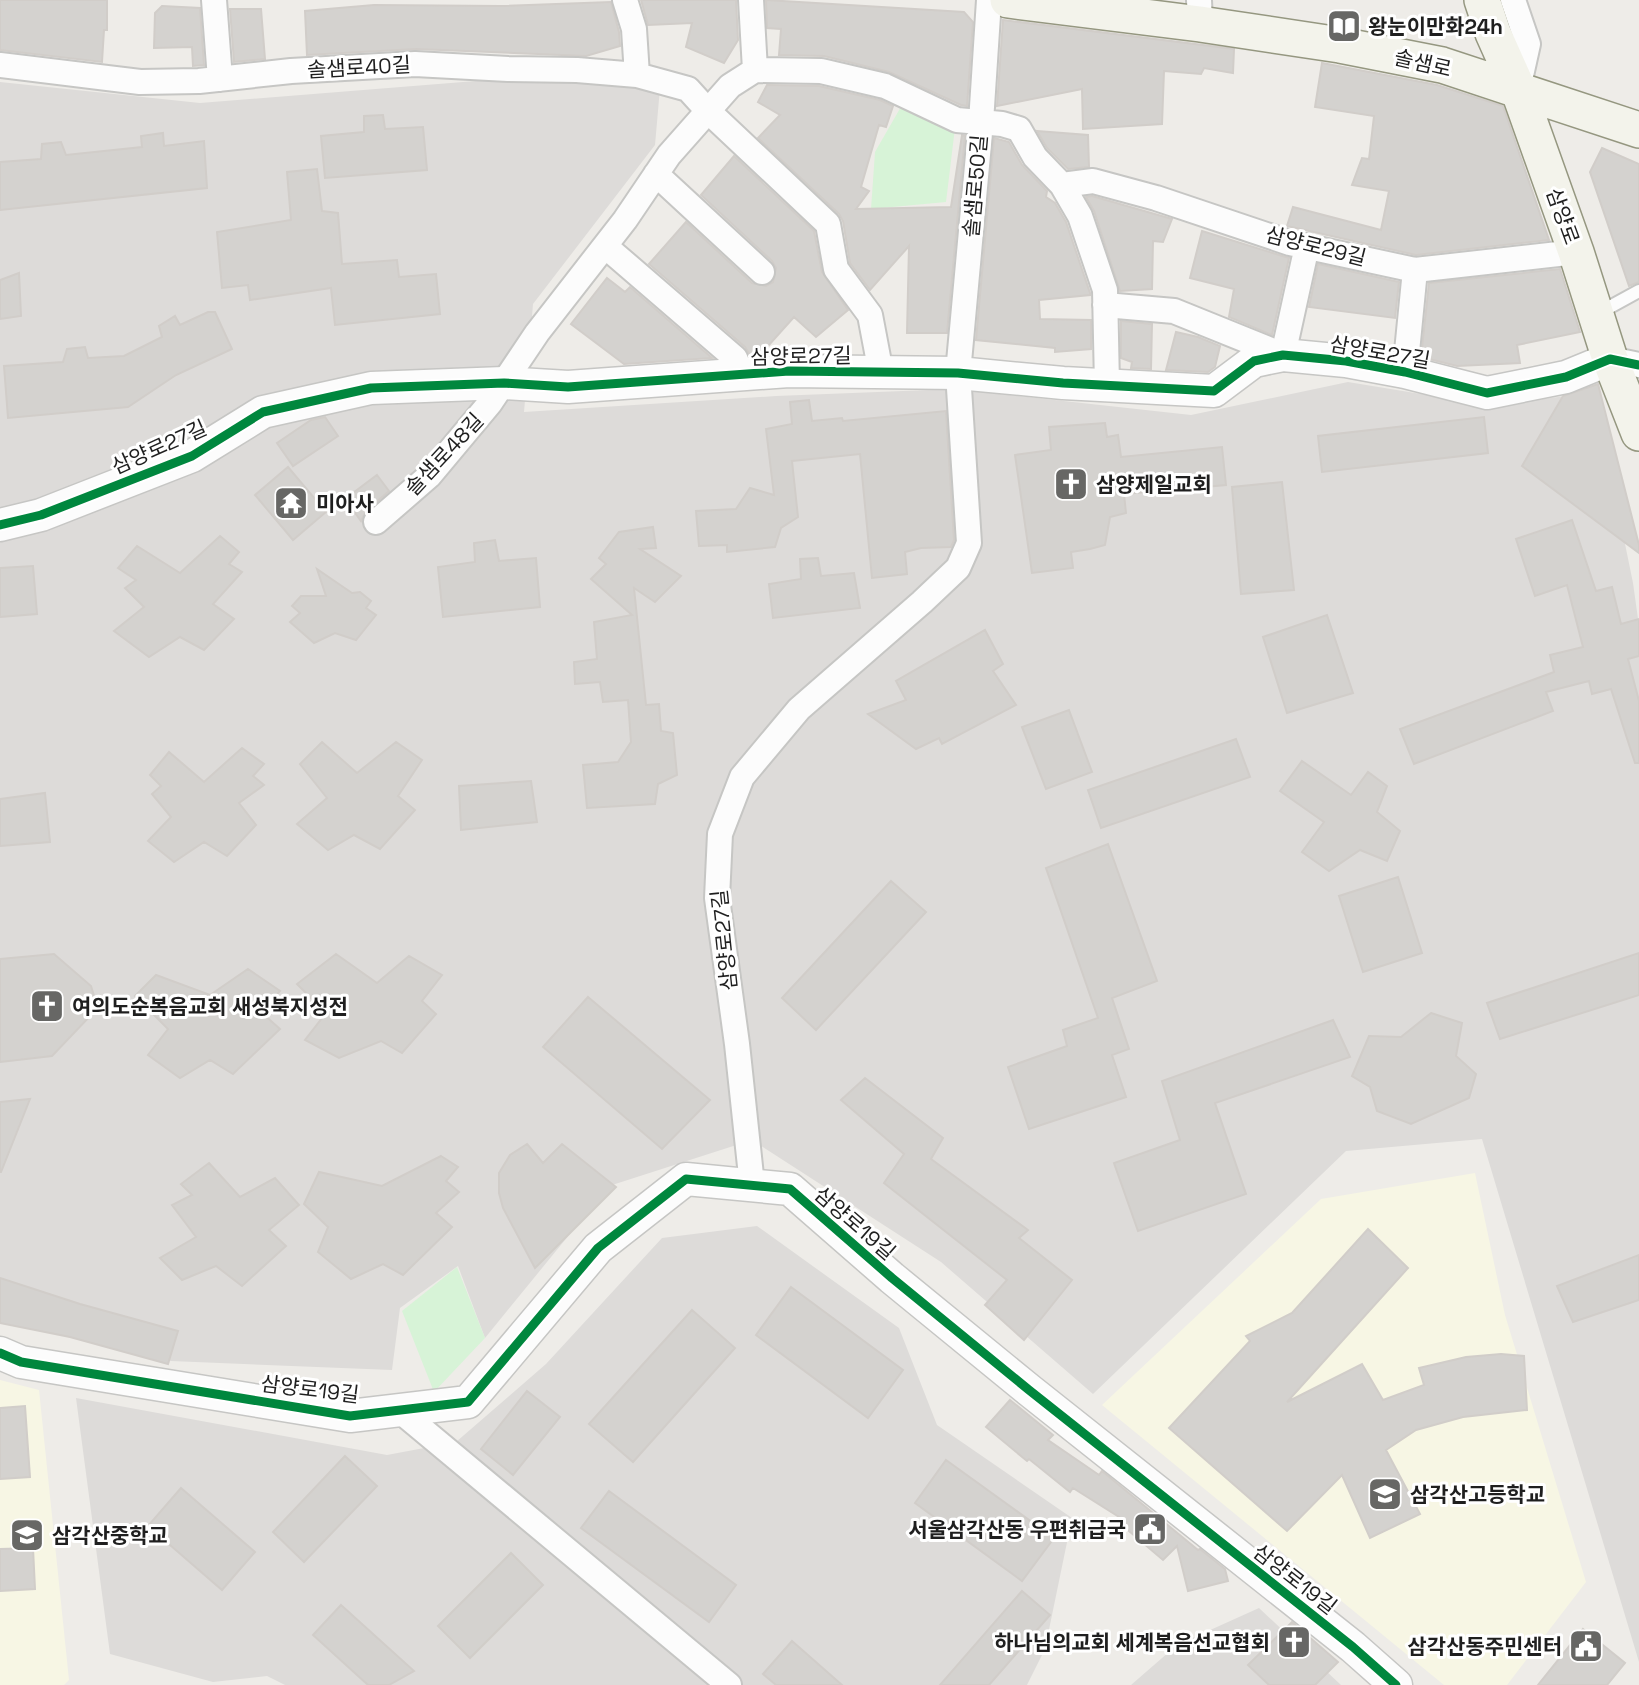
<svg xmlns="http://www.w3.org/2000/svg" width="1639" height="1685" viewBox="0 0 1639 1685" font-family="'Space Grotesk','Noto Sans KR',sans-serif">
<rect width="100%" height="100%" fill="#eeece8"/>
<path fill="#dddbd9" d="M 602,71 L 660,88 L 655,145 L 533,304 L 524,412 L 776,396 L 954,389 L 1191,415 L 1348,382 L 1494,406 L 1594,392 L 1633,583 L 1639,626 L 1639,1662 L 1482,1139 L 1346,1151 L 1093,1394 L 941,1262 L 752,1140 L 609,1186 L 485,1338 L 458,1266 L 400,1308 L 392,1370 L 171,1361 L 0,1305 L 0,82 L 200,103 Z
M 757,1226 L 899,1328 L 937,1425 L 1072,1518 L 1045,1649 L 1027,1685 L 285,1685 L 267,1676 L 213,1682 L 110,1654 L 76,1398 L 387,1455 L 456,1442 L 546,1364 L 662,1238 Z
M 1259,1608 L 1341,1685 L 1131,1685 L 1177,1645 Z"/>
<path fill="#f7f6e4" d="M 1475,1173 L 1505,1315 L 1586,1582 L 1507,1685 L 1444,1685 L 1102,1405 L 1321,1199 Z
M 0,1380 L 39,1390 L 69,1680 L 64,1685 L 0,1685 Z"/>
<path fill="#d7f3d7" d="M 902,105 L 955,128 L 946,202 L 871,209 L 875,152 Z
M 457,1267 L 485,1338 L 434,1392 L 402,1311 Z"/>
<path fill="#d4d2cf" stroke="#d1cdc9" stroke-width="2" d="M 0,0 L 107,0 L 107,30 L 104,30 L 102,62 L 0,50 Z
M 641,0 L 736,0 L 738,40 L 724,63 L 686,47 L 692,23 L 648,25 Z
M 766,0 L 964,12 L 973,22 L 967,106 L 961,105 L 889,72 L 824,56 L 779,55 L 781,29 L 767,28 Z
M 611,2 L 619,32 L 620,46 L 586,56 L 416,49 L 307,55 L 305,11 L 374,5 L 500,6 Z
M 162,6 L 200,8 L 204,65 L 193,66 L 192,47 L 154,48 L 155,13 Z
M 230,9 L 261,9 L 265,59 L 234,62 Z
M 1003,20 L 1234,49 L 1233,73 L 1204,68 L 1201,74 L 1164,71 L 1162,124 L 1083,129 L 1082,89 L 997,106 Z
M 1322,63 L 1437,85 L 1503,106 L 1549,240 L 1416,255 L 1287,226 L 1293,207 L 1381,230 L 1389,191 L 1352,185 L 1362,158 L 1369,159 L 1374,116 L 1315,107 Z
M 767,85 L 819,86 L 880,100 L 893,106 L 886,127 L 879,125 L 861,187 L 869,191 L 856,209 L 951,207 L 962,135 L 965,136 L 947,333 L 907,333 L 909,246 L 870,290 L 850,263 L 843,221 L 839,214 L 758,138 L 780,115 L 758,102 Z
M 383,115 L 385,129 L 423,127 L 427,170 L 325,178 L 321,136 L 364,132 L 364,116 Z
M 1037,131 L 1088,135 L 1089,167 L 1068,169 L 1047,148 Z
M 163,133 L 164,146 L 204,141 L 207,188 L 0,210 L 0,162 L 41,159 L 42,144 L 61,142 L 66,155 L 142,147 L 141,136 Z
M 994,138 L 1009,142 L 1022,165 L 1047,191 L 1046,197 L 1055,203 L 1066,222 L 1090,293 L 1090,295 L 1039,300 L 1040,319 L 1091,320 L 1091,349 L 1055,352 L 1055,348 L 976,340 Z
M 1602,148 L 1639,164 L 1639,282 L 1629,286 L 1590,172 Z
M 734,156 L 814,231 L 822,272 L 848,310 L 816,337 L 794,317 L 760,355 L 750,355 L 745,347 L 649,264 L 686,222 L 752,283 L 766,286 L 773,282 L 776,268 L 772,261 L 701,195 Z
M 317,169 L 322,211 L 338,213 L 342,264 L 397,260 L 399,277 L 436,274 L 440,314 L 335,325 L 331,288 L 250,300 L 248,285 L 222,288 L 217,232 L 291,220 L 287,172 Z
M 1092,196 L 1172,219 L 1163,242 L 1153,241 L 1152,289 L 1120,291 L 1094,211 L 1086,197 Z
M 1202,231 L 1289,258 L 1272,335 L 1229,317 L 1234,289 L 1190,278 Z
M 1318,264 L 1399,282 L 1395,318 L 1309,307 Z
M 1560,269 L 1580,332 L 1517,345 L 1520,363 L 1457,366 L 1421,357 L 1429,283 Z
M 19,273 L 21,316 L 0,319 L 0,280 Z
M 607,278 L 625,292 L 630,287 L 712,358 L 624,364 L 571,324 Z
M 208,312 L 215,312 L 232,349 L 176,375 L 128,407 L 8,418 L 4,366 L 63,362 L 67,349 L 85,347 L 88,358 L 124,356 L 162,337 L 159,326 L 175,316 L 180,325 Z
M 1121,321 L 1152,324 L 1151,369 L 1131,368 L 1132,362 L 1121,358 Z
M 1176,332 L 1198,337 L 1220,346 L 1215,367 L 1208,372 L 1166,370 Z
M 1598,384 L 1639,545 L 1639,553 L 1522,466 L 1563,396 Z
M 809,400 L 812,421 L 842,418 L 843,421 L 946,411 L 954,540 L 951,547 L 921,548 L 905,552 L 907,574 L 872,578 L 860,454 L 792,461 L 798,517 L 781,528 L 775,547 L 727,552 L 727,545 L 699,546 L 696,511 L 736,509 L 750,488 L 774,495 L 766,429 L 792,424 L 790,402 Z
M 325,417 L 338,436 L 293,466 L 277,443 L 311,420 Z
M 1484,417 L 1488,453 L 1322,472 L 1318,436 Z
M 1105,423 L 1107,437 L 1118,435 L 1121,457 L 1222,447 L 1226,485 L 1124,494 L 1126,513 L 1110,517 L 1105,545 L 1090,549 L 1071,552 L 1073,568 L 1032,573 L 1015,455 L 1051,450 L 1049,427 Z
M 288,467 L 326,512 L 293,540 L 255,495 Z
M 377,475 L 389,491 L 366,511 L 361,521 L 345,499 Z
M 1282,482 L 1294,590 L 1241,594 L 1232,487 Z
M 1572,520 L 1596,591 L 1612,587 L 1621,624 L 1639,619 L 1639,656 L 1628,659 L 1639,701 L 1639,763 L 1635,763 L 1611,689 L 1592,694 L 1589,681 L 1546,692 L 1553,711 L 1414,764 L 1400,729 L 1554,672 L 1550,655 L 1583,647 L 1567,585 L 1535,596 L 1516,539 Z
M 653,527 L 656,548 L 640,549 L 681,576 L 655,602 L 634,588 L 646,705 L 659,704 L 661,731 L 673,733 L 677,775 L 658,784 L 655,804 L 587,808 L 583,765 L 618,762 L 631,742 L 628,700 L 603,702 L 600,682 L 575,684 L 574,662 L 597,659 L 594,622 L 632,615 L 591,579 L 606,564 L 599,558 L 619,532 Z
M 220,536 L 239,552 L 229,564 L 242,572 L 213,604 L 234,619 L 204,650 L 180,637 L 149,657 L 114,631 L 144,607 L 125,588 L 136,580 L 118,568 L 137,546 L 180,573 Z
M 495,540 L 499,561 L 536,558 L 540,607 L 443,617 L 438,567 L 475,562 L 474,543 Z
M 818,558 L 821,576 L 854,573 L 860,608 L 773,618 L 769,584 L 801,579 L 800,559 Z
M 33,566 L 37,614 L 0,617 L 0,568 Z
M 317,569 L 352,593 L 360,592 L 371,601 L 366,608 L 376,615 L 356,640 L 335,633 L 314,643 L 290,622 L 300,613 L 292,606 L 301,596 L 326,596 Z
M 1327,615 L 1353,693 L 1287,713 L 1263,637 Z
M 985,630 L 1003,664 L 993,671 L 1016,705 L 942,744 L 939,738 L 916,749 L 868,714 L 906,700 L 896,681 Z
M 1069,710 L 1092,772 L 1046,789 L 1022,727 Z
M 1236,739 L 1250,777 L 1101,828 L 1088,790 Z
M 322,742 L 357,773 L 396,742 L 422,760 L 398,796 L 415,810 L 380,849 L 354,835 L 328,850 L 297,824 L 327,798 L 300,764 Z
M 242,748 L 264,764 L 253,776 L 264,785 L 239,803 L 256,825 L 227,856 L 204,842 L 174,862 L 148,841 L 171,817 L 152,794 L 161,786 L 150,775 L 169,752 L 204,782 Z
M 1302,761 L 1351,795 L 1368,772 L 1387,786 L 1377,812 L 1400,831 L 1387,861 L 1360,850 L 1329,871 L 1302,852 L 1324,822 L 1280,791 Z
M 531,781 L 537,822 L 461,830 L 459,786 Z
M 45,793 L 50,842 L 0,846 L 0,799 Z
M 1108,844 L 1157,981 L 1112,998 L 1129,1049 L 1112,1055 L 1126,1097 L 1029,1129 L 1008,1067 L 1067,1046 L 1063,1030 L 1098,1018 L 1046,868 Z
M 1398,877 L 1422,953 L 1363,972 L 1339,896 Z
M 891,881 L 926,912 L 816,1030 L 782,998 Z
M 1639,953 L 1639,995 L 1500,1039 L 1487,1003 Z
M 54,954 L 91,986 L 95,999 L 93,1013 L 52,1056 L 0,1062 L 0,959 Z
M 336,954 L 377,983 L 409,956 L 442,975 L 422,1001 L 436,1014 L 402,1053 L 381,1041 L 339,1058 L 305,1040 L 326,1013 L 297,984 Z
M 248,969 L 280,991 L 261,1012 L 280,1029 L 233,1074 L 210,1060 L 180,1078 L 148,1055 L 168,1029 L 135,996 L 156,975 L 210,995 Z
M 588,997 L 710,1100 L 662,1149 L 543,1047 Z
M 1431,1013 L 1462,1023 L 1456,1056 L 1476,1074 L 1469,1098 L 1411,1124 L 1377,1111 L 1370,1087 L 1352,1076 L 1369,1036 L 1401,1037 Z
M 1333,1020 L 1350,1057 L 1215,1103 L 1246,1194 L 1138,1231 L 1114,1163 L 1180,1140 L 1162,1081 Z
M 865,1078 L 943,1138 L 931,1159 L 1028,1230 L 1019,1238 L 1072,1280 L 1024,1340 L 985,1305 L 1007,1280 L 884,1183 L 904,1154 L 841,1100 Z
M 30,1099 L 1,1172 L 0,1172 L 0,1102 Z
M 527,1144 L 543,1163 L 562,1144 L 616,1187 L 535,1268 L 503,1208 L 499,1193 L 499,1173 L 510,1155 Z
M 441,1156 L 458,1167 L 446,1181 L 459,1192 L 436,1213 L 452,1227 L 403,1275 L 383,1264 L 351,1279 L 318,1252 L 328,1227 L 304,1204 L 319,1172 L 382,1186 Z
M 209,1163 L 240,1197 L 275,1178 L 299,1205 L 269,1230 L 286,1246 L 242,1286 L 216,1266 L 182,1280 L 160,1258 L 196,1237 L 172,1205 L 192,1195 L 181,1184 Z
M 1368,1229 L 1408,1268 L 1287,1402 L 1362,1364 L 1383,1400 L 1424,1385 L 1419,1368 L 1466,1357 L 1501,1354 L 1524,1356 L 1527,1410 L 1463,1417 L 1416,1430 L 1386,1450 L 1420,1514 L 1370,1538 L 1342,1475 L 1287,1531 L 1169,1428 L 1250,1341 L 1246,1336 L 1292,1313 Z
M 1639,1255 L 1639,1300 L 1573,1322 L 1557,1286 Z
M 0,1278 L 80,1304 L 178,1331 L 168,1364 L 70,1337 L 0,1323 Z
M 791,1287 L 903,1370 L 868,1418 L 756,1335 Z
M 692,1310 L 735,1348 L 633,1462 L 589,1424 Z
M 527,1391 L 560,1417 L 513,1475 L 481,1449 Z
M 1010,1400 L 1053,1435 L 1048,1440 L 1099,1475 L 1102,1471 L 1198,1550 L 1200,1549 L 1225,1569 L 1228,1581 L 1188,1591 L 1177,1546 L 1163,1560 L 1116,1520 L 1119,1517 L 1073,1488 L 1070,1492 L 1029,1459 L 1027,1461 L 986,1427 Z
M 25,1406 L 30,1477 L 0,1479 L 0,1408 Z
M 345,1456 L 377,1486 L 304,1562 L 273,1532 Z
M 946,1460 L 1054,1538 L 1022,1581 L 915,1503 Z
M 181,1488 L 255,1552 L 222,1590 L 148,1526 Z
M 609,1491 L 736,1585 L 709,1622 L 581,1528 Z
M 33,1548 L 35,1589 L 0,1591 L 0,1549 Z
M 511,1553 L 543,1585 L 470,1658 L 438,1626 Z
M 1022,1591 L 1050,1615 L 989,1685 L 940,1685 Z
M 341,1605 L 414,1671 L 389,1685 L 368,1685 L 313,1635 Z
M 1292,1622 L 1338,1662 L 1315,1685 L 1269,1685 L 1248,1665 Z
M 1583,1629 L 1625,1663 L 1607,1685 L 1538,1685 Z
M 792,1641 L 842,1685 L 776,1685 L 763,1674 Z"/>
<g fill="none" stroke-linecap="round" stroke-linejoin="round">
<g stroke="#c6c6c4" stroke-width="16">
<path id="service" d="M 1597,314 L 1639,291"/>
</g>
<g stroke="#c6c6c4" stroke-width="28">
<path id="minor" d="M 214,0 L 220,79
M 625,0 L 634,29 L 637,75
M 751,0 L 755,70
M 1199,0 L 1200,24
M 1513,0 L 1528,44 L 1518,89
M 0,65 L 140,82 L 199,81 L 291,71 L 415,64 L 508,69 L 577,70 L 637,75 L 688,89 L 708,111 L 828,224 L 836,269 L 870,315 L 881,373
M 755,70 L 821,71 L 885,86 L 957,120 L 1002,124 L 1019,129 L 1035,157 L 1062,185 L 1093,181 L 1156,198 L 1290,243 L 1415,270 L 1576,252
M 656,174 L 762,272
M 1062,185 L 1080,216 L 1105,290 L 1107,385
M 605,246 L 735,358 L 742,374
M 1105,305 L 1174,311 L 1283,355 L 1307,246
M 1610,359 L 1639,365
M 1405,372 L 1415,270
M 376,522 L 429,476 L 490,403 L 537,333 L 625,220 L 669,155 L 730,86 L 755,70
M 752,1185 L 737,1044 L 717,898 L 720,834 L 742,777 L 799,709 L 922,602 L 958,568 L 969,543 L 958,373 L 981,122 L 989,0
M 399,1410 L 729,1685"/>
</g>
<g stroke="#c6c6c4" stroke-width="35">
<path id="tertiary" d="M 0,525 L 41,515 L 192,456 L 263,412 L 371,388 L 504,383 L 568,387 L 789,371 L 958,373 L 1063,383 L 1214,391 L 1254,361 L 1283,355 L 1346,361 L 1405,372 L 1487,393 L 1566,377 L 1610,359
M 0,1353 L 21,1362 L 350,1416 L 468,1402 L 598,1248 L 686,1179 L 790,1189 L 892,1278 L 1029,1390 L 1353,1647 L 1396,1685"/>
</g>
<g stroke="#959780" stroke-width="38">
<path id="secondary" d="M 1008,0 L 1200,24 L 1340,45 L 1442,65 L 1639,130
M 1482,0 L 1493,33 L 1518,89 L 1576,252 L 1610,359 L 1639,433"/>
</g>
<use href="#service" stroke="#fcfcfc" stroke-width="12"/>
<use href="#minor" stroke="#fcfcfc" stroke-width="24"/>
<use href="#tertiary" stroke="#fcfcfc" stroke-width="32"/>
<use href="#secondary" stroke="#f3f3eb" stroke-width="35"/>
<g stroke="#fff" stroke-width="13">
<path id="cycleway" d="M 0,525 L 41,515 L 192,456 L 263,412 L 371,388 L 504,383 L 568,387 L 789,371 L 958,373 L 1063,383 L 1214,391 L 1254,361 L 1283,355 L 1346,361 L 1405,372 L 1487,393 L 1566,377 L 1610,359 L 1639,365
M 0,1353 L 21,1362 L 350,1416 L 468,1402 L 598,1248 L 686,1179 L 790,1189 L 892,1278 L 1029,1390 L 1353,1647 L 1396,1685"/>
</g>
<use href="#cycleway" stroke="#00873e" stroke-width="9"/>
</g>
<defs>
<g id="library-square" transform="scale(1.75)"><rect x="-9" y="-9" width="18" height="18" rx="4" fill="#676765" stroke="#fff"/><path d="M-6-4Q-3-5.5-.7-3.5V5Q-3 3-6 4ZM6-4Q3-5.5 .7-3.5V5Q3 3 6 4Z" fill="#fff"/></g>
<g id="church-square" transform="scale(1.75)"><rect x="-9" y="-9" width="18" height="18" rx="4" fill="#676765" stroke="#fff"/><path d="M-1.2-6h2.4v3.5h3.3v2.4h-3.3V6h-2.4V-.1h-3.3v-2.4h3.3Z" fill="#fff"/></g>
<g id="temple-square" transform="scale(1.75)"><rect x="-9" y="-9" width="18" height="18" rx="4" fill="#676765" stroke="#fff"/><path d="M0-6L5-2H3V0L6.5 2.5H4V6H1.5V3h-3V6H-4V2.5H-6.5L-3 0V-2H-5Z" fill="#fff"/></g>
<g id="school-square" transform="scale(1.75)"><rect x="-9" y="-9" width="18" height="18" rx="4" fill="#676765" stroke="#fff"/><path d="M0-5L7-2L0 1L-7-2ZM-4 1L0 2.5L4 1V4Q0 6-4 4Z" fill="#fff"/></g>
<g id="civic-square" transform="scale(1.75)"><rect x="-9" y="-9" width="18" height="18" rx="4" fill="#676765" stroke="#fff"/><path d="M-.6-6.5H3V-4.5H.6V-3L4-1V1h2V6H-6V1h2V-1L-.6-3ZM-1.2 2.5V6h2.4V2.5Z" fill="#fff"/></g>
</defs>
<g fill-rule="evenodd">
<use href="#library-square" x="1344" y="26"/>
<use href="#church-square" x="1071" y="484"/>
<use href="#temple-square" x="291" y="503"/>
<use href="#church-square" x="47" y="1006"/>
<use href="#school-square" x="1385" y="1494"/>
<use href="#civic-square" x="1150" y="1529"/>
<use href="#school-square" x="27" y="1535"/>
<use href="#church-square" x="1294" y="1642"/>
<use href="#civic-square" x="1586" y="1646"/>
</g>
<g text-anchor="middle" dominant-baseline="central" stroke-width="6" stroke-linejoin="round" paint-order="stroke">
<g font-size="21" font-weight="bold" fill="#1f1f1f" stroke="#fff" text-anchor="start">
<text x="1368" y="26">왕눈이만화24h</text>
<text x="1096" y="484">삼양제일교회</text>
<text x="316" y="503">미아사</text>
<text x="72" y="1006">여의도순복음교회 새성북지성전</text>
<text x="1410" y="1494">삼각산고등학교</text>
<text x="1126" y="1529" text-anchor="end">서울삼각산동 우편취급국</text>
<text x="52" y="1535">삼각산중학교</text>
<text x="1270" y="1642" text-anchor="end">하나님의교회 세계복음선교협회</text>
<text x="1562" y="1646" text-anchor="end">삼각산동주민센터</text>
</g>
<g font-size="21" fill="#1f1f1f" stroke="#fff">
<text transform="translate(1423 63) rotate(13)">솔샘로</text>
<text transform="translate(359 67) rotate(-3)">솔샘로40길</text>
<text transform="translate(975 186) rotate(-85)">솔샘로50길</text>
<text transform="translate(1563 216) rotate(70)">삼양로</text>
<text transform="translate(1316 246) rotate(14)">삼양로29길</text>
<text transform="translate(1380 352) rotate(10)">삼양로27길</text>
<text transform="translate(801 356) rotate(-1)">삼양로27길</text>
<text transform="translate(159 447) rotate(-24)">삼양로27길</text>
<text transform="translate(444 454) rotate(-47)">솔샘로48길</text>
<text transform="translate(724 940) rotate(-96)">삼양로27길</text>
<text transform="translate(855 1223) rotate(41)">삼양로19길</text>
<text transform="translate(310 1389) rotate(7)">삼양로19길</text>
<text transform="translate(1295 1579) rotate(38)">삼양로19길</text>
</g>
</g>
</svg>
